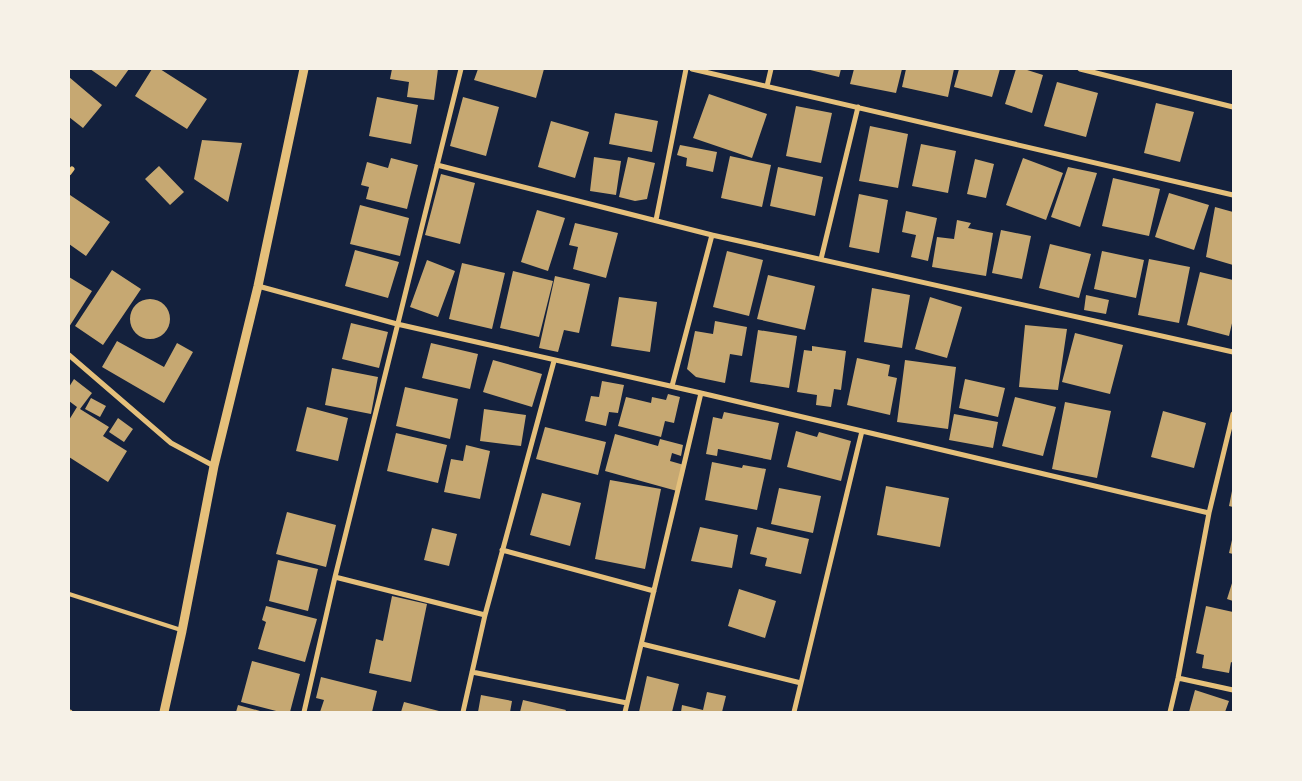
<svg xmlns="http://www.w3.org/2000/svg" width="1302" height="781" viewBox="0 0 1302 781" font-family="Quicksand,sans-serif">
<rect width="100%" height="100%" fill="#14213d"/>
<path fill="#c6a872" d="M 90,69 L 129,69 L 116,87 Z
M 152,69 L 160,69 L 207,99 L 187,129 L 135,96 Z
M 392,69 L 438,69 L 434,100 L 407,97 L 409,82 L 390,79 Z
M 478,69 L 544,69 L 536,98 L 474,80 Z
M 806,69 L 841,69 L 839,77 Z
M 854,69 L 902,69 L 896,93 L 850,84 Z
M 906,69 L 954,69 L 948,97 L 902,87 Z
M 959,69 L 1000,69 L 992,97 L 954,87 Z
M 1016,69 L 1024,69 L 1043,75 L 1032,113 L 1005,104 Z
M 69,77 L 102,105 L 83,128 L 69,117 Z
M 1057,82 L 1098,93 L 1086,137 L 1044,126 Z
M 709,94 L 767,114 L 752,158 L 693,138 Z
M 377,97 L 418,105 L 411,144 L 369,136 Z
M 463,97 L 499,107 L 486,156 L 450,146 Z
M 1156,103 L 1194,112 L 1180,162 L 1144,153 Z
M 796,106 L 832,113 L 821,163 L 786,156 Z
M 615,113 L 658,121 L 652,152 L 609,144 Z
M 551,121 L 589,132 L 575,178 L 538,167 Z
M 870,126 L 908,134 L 898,188 L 859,181 Z
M 202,140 L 242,143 L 228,202 L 194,179 Z
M 921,144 L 956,151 L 948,193 L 912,186 Z
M 680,145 L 717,152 L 713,172 L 686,166 L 687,158 L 677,155 Z
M 730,156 L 771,165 L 762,207 L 721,198 Z
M 594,157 L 621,161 L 616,195 L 590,191 Z
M 628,157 L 655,163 L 647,199 L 635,201 L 619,197 Z
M 391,158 L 418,165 L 407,209 L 366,199 L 369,187 L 361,185 L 367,162 L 388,168 Z
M 1023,158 L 1063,173 L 1046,220 L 1006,205 Z
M 975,159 L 994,164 L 986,198 L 967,194 Z
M 159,166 L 184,192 L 170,205 L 145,179 Z
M 778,167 L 823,177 L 815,216 L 770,206 Z
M 1068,167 L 1097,173 L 1080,227 L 1051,217 Z
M 441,174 L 475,183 L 460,244 L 425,235 Z
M 1113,178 L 1160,189 L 1149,236 L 1102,226 Z
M 1169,193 L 1209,205 L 1194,250 L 1155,237 Z
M 859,194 L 888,200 L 879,253 L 849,247 Z
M 70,195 L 110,222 L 86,256 L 69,244 Z
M 360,205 L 409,218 L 400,256 L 350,244 Z
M 1215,207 L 1233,212 L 1233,265 L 1206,257 Z
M 537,210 L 565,218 L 548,271 L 521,262 Z
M 906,211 L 937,218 L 928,261 L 911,257 L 916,235 L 902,232 Z
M 957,220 L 971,223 L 968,228 L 993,233 L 986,276 L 932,267 L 937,237 L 954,239 Z
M 575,223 L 618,233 L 606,278 L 573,269 L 578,247 L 569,245 Z
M 1001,230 L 1031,236 L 1022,279 L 992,273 Z
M 1050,244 L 1091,254 L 1079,298 L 1039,288 Z
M 355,250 L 399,262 L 388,298 L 345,286 Z
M 727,251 L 763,260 L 749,316 L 713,307 Z
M 1102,251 L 1144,260 L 1136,298 L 1094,289 Z
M 1149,259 L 1190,267 L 1179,323 L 1138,315 Z
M 427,260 L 455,271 L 438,317 L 410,307 Z
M 462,263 L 505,273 L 492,329 L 449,319 Z
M 112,270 L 141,289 L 103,345 L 75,326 Z
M 513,271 L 553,281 L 539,337 L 500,328 Z
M 1200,272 L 1233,280 L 1233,319 L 1229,336 L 1187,325 Z
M 768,275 L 815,286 L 805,330 L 757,319 Z
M 555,276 L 590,284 L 579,333 L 564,330 L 558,352 L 539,348 Z
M 69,277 L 92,291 L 69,327 Z
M 872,288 L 910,295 L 902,348 L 864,342 Z
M 1086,295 L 1109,300 L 1106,314 L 1084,310 Z
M 619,297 L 657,302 L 650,352 L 611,346 Z
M 930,297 L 962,307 L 947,358 L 915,349 Z
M130 319a20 20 0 1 1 40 0a20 20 0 1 1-40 0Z
M 715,321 L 747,327 L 742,356 L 730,354 L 725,383 L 696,377 L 687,369 L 695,331 L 713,334 Z
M 351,323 L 388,332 L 379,368 L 342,359 Z
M 1025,325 L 1067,329 L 1058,390 L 1019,387 Z
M 758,330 L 797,336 L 789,388 L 750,382 Z
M 1075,333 L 1123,345 L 1110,394 L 1062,382 Z
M 117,341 L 164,367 L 177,343 L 193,352 L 164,403 L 102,367 Z
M 431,343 L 478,354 L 470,389 L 422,378 Z
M 812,346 L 846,351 L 841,390 L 834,389 L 831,407 L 816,405 L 817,395 L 797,392 L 804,350 L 812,351 Z
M 857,358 L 890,365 L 888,376 L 897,378 L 890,415 L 847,405 Z
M 493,360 L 542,374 L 532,407 L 483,392 Z
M 905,360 L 956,367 L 948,429 L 897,422 Z
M 332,368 L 378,377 L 371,414 L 325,405 Z
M 74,379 L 92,393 L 80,409 L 109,427 L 103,436 L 127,451 L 108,482 L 69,457 L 69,420 L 77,407 L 69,401 L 69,387 Z
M 965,379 L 1005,388 L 998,417 L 959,408 Z
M 602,381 L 624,385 L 618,413 L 609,412 L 606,426 L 585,421 L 591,396 L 599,397 Z
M 405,387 L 458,399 L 450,439 L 396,426 Z
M 668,394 L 680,397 L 674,423 L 665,421 L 661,437 L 618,426 L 626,397 L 651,403 L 652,397 L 666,400 Z
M 1015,397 L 1056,407 L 1043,456 L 1002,446 Z
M 91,398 L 106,406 L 100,417 L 85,409 Z
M 1065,402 L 1111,411 L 1097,478 L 1052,469 Z
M 307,407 L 348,418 L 338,461 L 296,451 Z
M 484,409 L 526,415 L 521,446 L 480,441 Z
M 1163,411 L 1206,423 L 1194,468 L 1151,457 Z
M 724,412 L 779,423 L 771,460 L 718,449 L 717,456 L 706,454 L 713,417 L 722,419 Z
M 954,414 L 998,422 L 993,448 L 949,440 Z
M 118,418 L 133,429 L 124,442 L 109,432 Z
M 545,427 L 606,442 L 598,475 L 536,459 Z
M 796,431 L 817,437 L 819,432 L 851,441 L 841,481 L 787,467 Z
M 396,433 L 447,445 L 438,483 L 387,471 Z
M 615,434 L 658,446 L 660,439 L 683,445 L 681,456 L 672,453 L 670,461 L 684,465 L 677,491 L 605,471 Z
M 466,445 L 490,451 L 480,499 L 444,492 L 451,459 L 463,461 Z
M 712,462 L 742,468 L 743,465 L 766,469 L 757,510 L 705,500 Z
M 610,480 L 661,489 L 645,569 L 595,559 Z
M 886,486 L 949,498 L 940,547 L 877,535 Z
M 779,488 L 821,496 L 813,533 L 771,524 Z
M 1232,491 L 1233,492 L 1233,507 L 1229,506 Z
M 542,493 L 581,503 L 570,546 L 530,535 Z
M 287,512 L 336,525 L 326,567 L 276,554 Z
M 700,527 L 738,535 L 732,568 L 691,561 Z
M 757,527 L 809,539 L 801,574 L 765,566 L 767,558 L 750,554 Z
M 432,528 L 457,534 L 449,566 L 424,560 Z
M 1232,540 L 1233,540 L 1233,554 L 1229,553 Z
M 278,560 L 318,569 L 308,611 L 269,601 Z
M 1233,580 L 1233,601 L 1227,599 Z
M 739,589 L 776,601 L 765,638 L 728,626 Z
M 392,596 L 427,604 L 411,682 L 369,673 L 376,639 L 383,641 Z
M 266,606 L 317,619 L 305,662 L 258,649 L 266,622 L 262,620 Z
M 1206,606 L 1233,612 L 1233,663 L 1231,662 L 1229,673 L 1202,668 L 1204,655 L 1196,653 Z
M 252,661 L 300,674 L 290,712 L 280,712 L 241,702 Z
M 647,676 L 679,684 L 672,712 L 639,712 Z
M 321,677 L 377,691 L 372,712 L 320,712 L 324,700 L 316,698 Z
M 1195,690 L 1229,701 L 1225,712 L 1189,712 Z
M 707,692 L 726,696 L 722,712 L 681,712 L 682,705 L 703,710 Z
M 481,695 L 512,701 L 510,712 L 478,712 Z
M 523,700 L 566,710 L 565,712 L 520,712 Z
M 404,702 L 439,711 L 439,712 L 401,712 Z
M 238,705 L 260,711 L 260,712 L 236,712 Z"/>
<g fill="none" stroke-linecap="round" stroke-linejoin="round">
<path stroke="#e5c07b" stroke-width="4" d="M 69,594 L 181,630"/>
<path stroke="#e5c07b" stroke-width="5" d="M 692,69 L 1233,195
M 1080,69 L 1233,107
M 767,86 L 771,69
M 437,165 L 712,235 L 1233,352
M 69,173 L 72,169
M 656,220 L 686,69
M 821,259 L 858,107
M 258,286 L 397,324 L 701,393 L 1209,513
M 69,355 L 171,443 L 214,466
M 672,386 L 712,235
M 502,550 L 654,591
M 335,577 L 485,615
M 642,644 L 801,683
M 472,672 L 627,703
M 1178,678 L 1233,690
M 69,712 L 70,712
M 304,712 L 335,577 L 461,69
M 463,712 L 485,615 L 554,361
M 625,712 L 701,393
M 794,712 L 862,431
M 1170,712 L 1178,678 L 1209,513 L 1233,414"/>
<path stroke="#e5c07b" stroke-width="9" d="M 164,712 L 182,631 L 214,466 L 258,286 L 304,69"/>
</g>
<rect width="1302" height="781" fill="none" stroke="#f6f1e7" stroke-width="140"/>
</svg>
